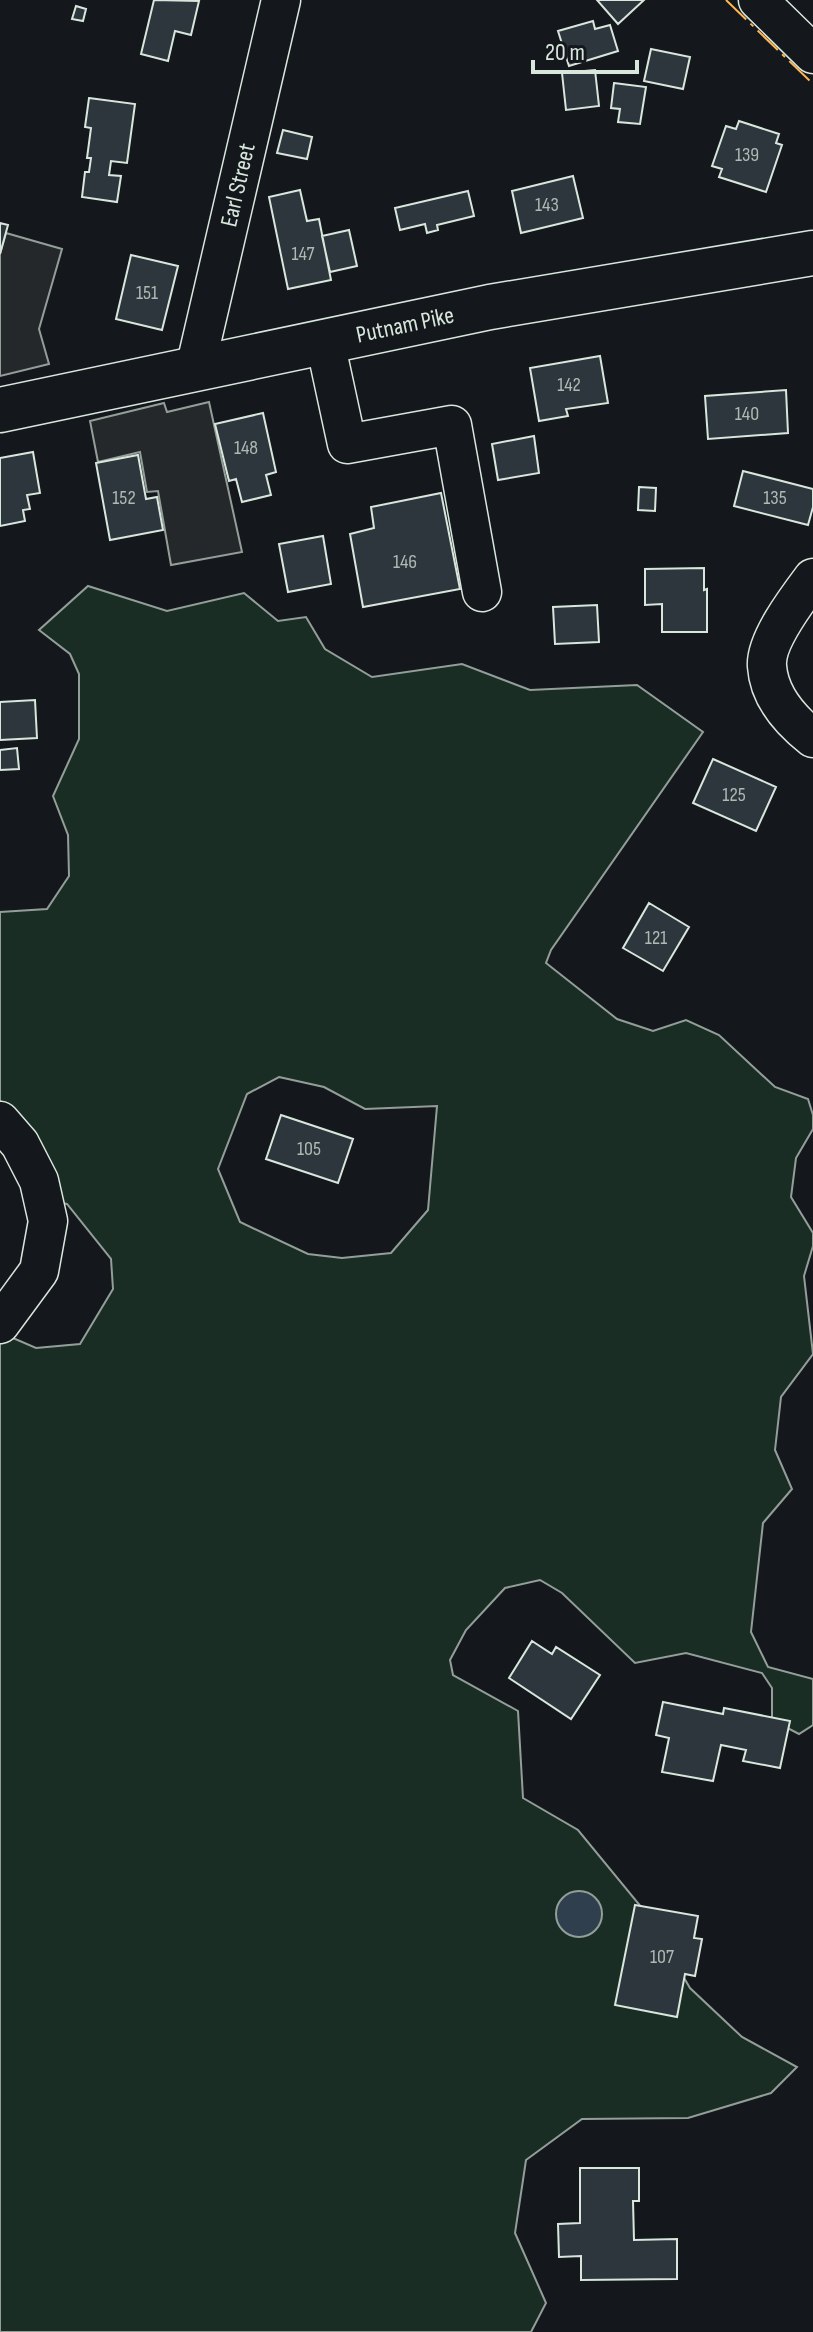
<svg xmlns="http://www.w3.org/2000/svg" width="813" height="2332" viewBox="0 0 813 2332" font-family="'Sofia Sans Condensed',sans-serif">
<rect width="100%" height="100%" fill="#14181c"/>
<path fill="#1a2d24" stroke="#939e99" stroke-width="2" fill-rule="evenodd" d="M 88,586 L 167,611 L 244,593 L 278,621 L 306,617 L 325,649 L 372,677 L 462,664 L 530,690 L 637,685 L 703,732 L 551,950 L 546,963 L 617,1019 L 653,1031 L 686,1020 L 719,1035 L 775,1087 L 808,1099 L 813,1115 L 813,1129 L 796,1158 L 791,1197 L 813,1233 L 813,1246 L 804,1276 L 813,1354 L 781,1397 L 775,1450 L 792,1489 L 763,1523 L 751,1632 L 768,1667 L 813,1679 L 813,1725 L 799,1734 L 772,1720 L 772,1688 L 762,1673 L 686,1653 L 635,1663 L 562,1593 L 540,1580 L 505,1588 L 466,1630 L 450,1660 L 453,1675 L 518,1711 L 523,1798 L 578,1830 L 647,1914 L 690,1988 L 742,2037 L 797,2067 L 771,2093 L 688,2118 L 582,2119 L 526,2160 L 515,2233 L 546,2303 L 531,2332 L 0,2332 L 0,1341 L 6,1335 L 36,1348 L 80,1344 L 113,1289 L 111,1259 L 67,1204 L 39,1199 L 0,1122 L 0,912 L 47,909 L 69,876 L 68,835 L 53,796 L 79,739 L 79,674 L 70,654 L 39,630 ZM 279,1077 L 324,1087 L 365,1109 L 437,1106 L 428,1210 L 391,1253 L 342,1258 L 308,1254 L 240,1222 L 218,1169 L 247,1094 Z"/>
<path fill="#24282b" stroke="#939e99" stroke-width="2" d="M 6,233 L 62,249 L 39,329 L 49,364 L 0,376 L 0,254 Z
M 209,402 L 242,552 L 171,565 L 158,491 L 147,492 L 140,452 L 98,462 L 90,421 L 164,403 L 167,412 Z"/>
<path fill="#2f3f4d" stroke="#939e99" stroke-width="2" d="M556 1914a23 23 0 1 1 46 0a23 23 0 1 1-46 0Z"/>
<path fill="#2c363c" stroke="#d8e6dc" stroke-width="2" d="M 154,0 L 199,1 L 191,35 L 175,31 L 168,61 L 141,54 Z
M 597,0 L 644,0 L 618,24 Z
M 76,6 L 86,9 L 83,21 L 72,19 Z
M 593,21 L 595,29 L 610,25 L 618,51 L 569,66 L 558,31 Z
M 651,49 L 690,57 L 683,89 L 644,81 Z
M 595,70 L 599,106 L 566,110 L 562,73 Z
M 614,83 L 646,87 L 640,124 L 618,122 L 620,109 L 611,108 Z
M 89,98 L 135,104 L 127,163 L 111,161 L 109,175 L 121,176 L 117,202 L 82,197 L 85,172 L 89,172 L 91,158 L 87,158 L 91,128 L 85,127 Z
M 739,121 L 779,134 L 776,143 L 782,145 L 766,192 L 719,177 L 722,169 L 712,166 L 726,126 L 736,129 Z
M 283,130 L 312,137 L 307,159 L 277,153 Z
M 573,176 L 583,218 L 521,233 L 512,191 Z
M 300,190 L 307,221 L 319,219 L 331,280 L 288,289 L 269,197 Z
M 468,191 L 474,216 L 437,225 L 438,230 L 427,233 L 425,224 L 400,230 L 395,208 Z
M 0,223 L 8,225 L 0,254 Z
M 349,230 L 357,266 L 330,272 L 322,236 Z
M 131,255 L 178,266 L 162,330 L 116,319 Z
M 600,356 L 608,403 L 566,409 L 568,416 L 539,421 L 530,368 Z
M 786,390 L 788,433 L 708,439 L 705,396 Z
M 263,413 L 276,472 L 266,475 L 271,495 L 242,502 L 236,479 L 229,481 L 215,424 Z
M 534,436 L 539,473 L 498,480 L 492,444 Z
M 33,452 L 40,493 L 27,495 L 30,509 L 23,510 L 25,521 L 0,526 L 0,458 Z
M 138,455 L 146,499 L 157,497 L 163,530 L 110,540 L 96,463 Z
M 743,471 L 813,489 L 813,507 L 808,525 L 734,506 Z
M 639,487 L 656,488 L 655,511 L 638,510 Z
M 441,493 L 460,589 L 363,607 L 350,534 L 374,528 L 371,507 Z
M 323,536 L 331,584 L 288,592 L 279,544 Z
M 704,568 L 704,590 L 707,589 L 707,632 L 662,632 L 662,604 L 645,605 L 645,569 Z
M 597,605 L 599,642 L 555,644 L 553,607 Z
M 35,700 L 37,738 L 0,740 L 0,702 Z
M 17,748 L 19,769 L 0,770 L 0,750 Z
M 713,759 L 776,787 L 756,831 L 693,803 Z
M 649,903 L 689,927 L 663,971 L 623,948 Z
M 281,1115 L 353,1139 L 338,1183 L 266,1159 Z
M 532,1641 L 552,1654 L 556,1647 L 600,1675 L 571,1719 L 509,1678 Z
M 663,1702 L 723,1714 L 724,1708 L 790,1721 L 780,1768 L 743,1761 L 746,1750 L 721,1745 L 713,1781 L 662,1772 L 669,1738 L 656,1735 Z
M 635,1905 L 698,1916 L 694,1938 L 702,1939 L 695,1976 L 685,1974 L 677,2017 L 615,2005 Z
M 580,2168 L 639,2168 L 639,2201 L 633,2201 L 634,2240 L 677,2239 L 677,2279 L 581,2280 L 581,2256 L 559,2257 L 558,2224 L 580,2223 Z"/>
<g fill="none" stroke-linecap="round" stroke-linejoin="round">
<g stroke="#d8e6dc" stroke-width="41">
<path id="minor" d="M 758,0 L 813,54
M 325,342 L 347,444 L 452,425 L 482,592
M 195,369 L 281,0
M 813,578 C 798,598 765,641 767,666 C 769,697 790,720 813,738
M 0,1121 L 20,1144 L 39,1181 L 48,1221 L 39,1271 L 0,1324"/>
</g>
<g stroke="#d8e6dc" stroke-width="47">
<path id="major" d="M 0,410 L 490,307 L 813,253"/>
</g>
<use href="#minor" stroke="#14181c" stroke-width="38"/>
<use href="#major" stroke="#14181c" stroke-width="44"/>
<path stroke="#ffb74d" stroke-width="2" stroke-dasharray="28 6 4 6" stroke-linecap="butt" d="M 726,0 L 813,84"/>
</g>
<g text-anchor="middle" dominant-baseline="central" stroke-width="6" stroke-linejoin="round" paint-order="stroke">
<g font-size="20" fill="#adbab4">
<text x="747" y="155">139</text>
<text x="547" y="205">143</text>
<text x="303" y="254">147</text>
<text x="147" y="293">151</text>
<text x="569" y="385">142</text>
<text x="747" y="414">140</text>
<text x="246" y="448">148</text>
<text x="124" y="498">152</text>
<text x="775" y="498">135</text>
<text x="405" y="562">146</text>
<text x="734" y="795">125</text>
<text x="656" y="938">121</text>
<text x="309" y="1149">105</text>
<text x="662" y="1957">107</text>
</g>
<g font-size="24" fill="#d8e6dc" stroke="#14181c">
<text transform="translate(238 185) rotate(-77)">Earl Street</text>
<text transform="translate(405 325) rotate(-12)">Putnam Pike</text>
</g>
</g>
<path d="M533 60v12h104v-12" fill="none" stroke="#d8e6dc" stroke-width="4"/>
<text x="545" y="60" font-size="24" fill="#d8e6dc" stroke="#14181c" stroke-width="6" paint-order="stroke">20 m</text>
</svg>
